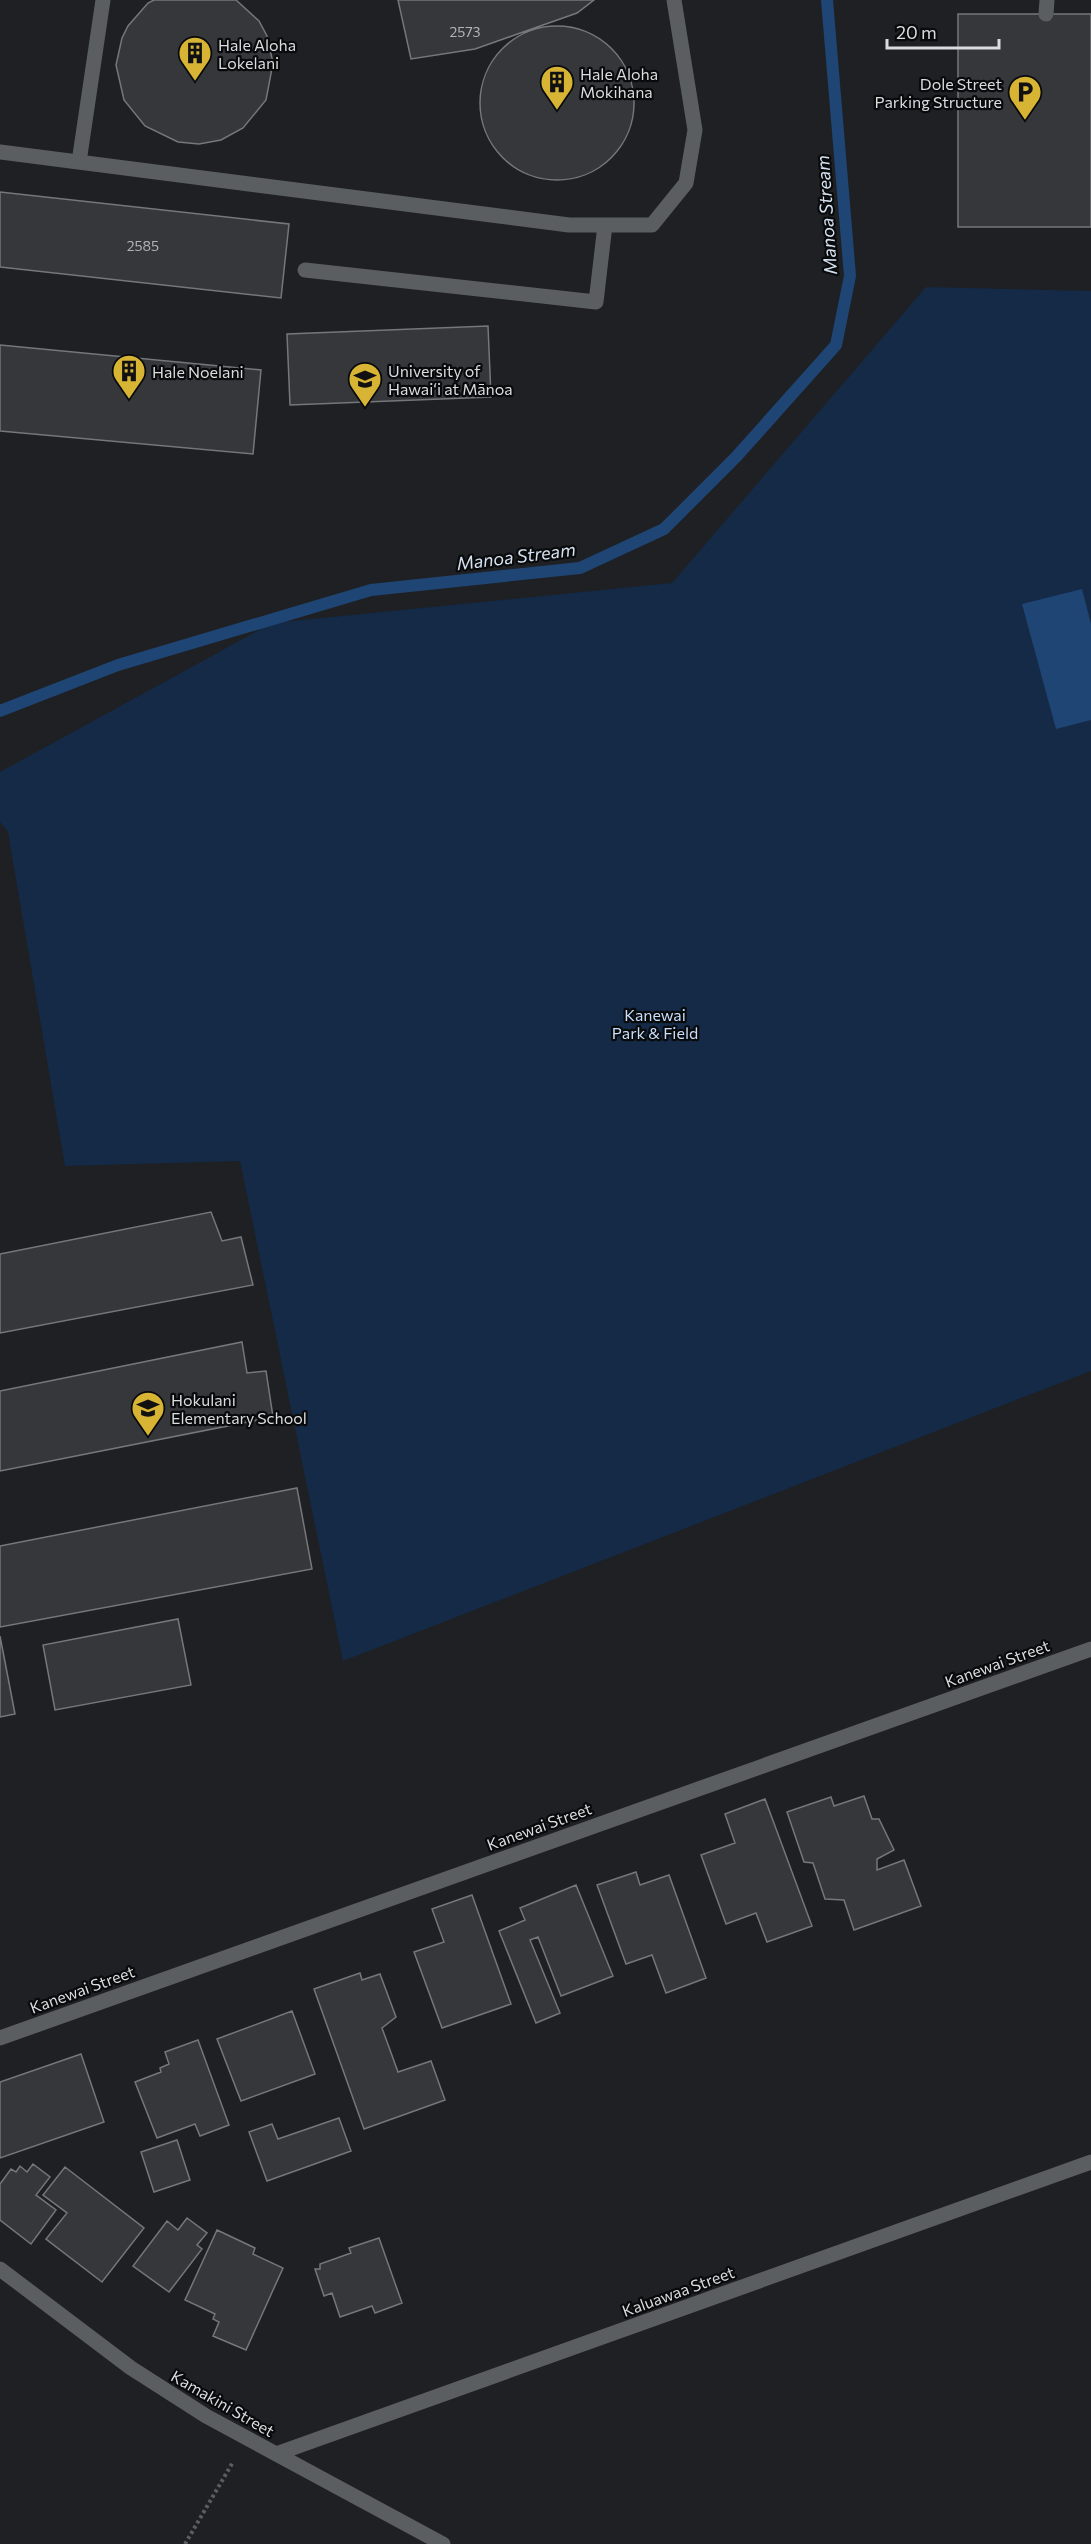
<svg xmlns="http://www.w3.org/2000/svg" width="1091" height="2544" viewBox="0 0 1091 2544" font-family="Commissioner,sans-serif">
<rect width="100%" height="100%" fill="#1e2023"/>
<path fill="#142a46" d="M 926,287 L 1091,291 L 1091,1371 L 343,1661 L 240,1161 L 65,1166 L 8,832 L 0,822 L 0,772 L 272,623 L 672,583 Z"/>
<path fill="#1f4574" d="M 1082,589 L 1091,624 L 1091,720 L 1056,729 L 1022,604 Z"/>
<g fill="none" stroke-linecap="round" stroke-linejoin="round">
<path stroke="#1f4574" stroke-width="12" d="M 0,711 L 118,665 L 371,590 L 580,568 L 664,529 L 736,457 L 836,345 L 850,276 L 827,0"/>
</g>
<path fill="#35373a" stroke="#75777a" stroke-width="1.5" d="M 154,0 L 236,0 L 259,21 L 267,36 L 273,63 L 266,100 L 243,128 L 221,140 L 199,144 L 178,142 L 145,126 L 124,100 L 116,65 L 122,38 L 128,26 L 148,3 Z
M 398,0 L 594,0 L 577,13 L 475,49 L 411,59 Z
M 958,14 L 1091,14 L 1091,227 L 958,227 Z
M480 103a77 77 0 1 1 154 0a77 77 0 1 1-154 0Z
M 0,192 L 289,224 L 281,298 L 0,267 Z
M 488,326 L 491,397 L 290,405 L 287,334 Z
M 0,345 L 261,370 L 253,454 L 0,431 Z
M 211,1212 L 222,1241 L 241,1237 L 253,1285 L 0,1333 L 0,1254 Z
M 242,1342 L 247,1373 L 266,1371 L 273,1417 L 0,1471 L 0,1391 Z
M 297,1488 L 312,1569 L 0,1627 L 0,1546 Z
M 178,1619 L 191,1685 L 55,1710 L 43,1645 Z
M 0,1636 L 15,1714 L 0,1717 Z
M 864,1796 L 872,1819 L 879,1819 L 894,1850 L 877,1859 L 877,1870 L 904,1860 L 921,1906 L 854,1930 L 844,1900 L 825,1899 L 813,1863 L 804,1862 L 787,1812 L 831,1797 L 834,1806 Z
M 765,1799 L 812,1926 L 767,1942 L 756,1913 L 726,1924 L 701,1855 L 735,1843 L 725,1814 Z
M 636,1872 L 640,1885 L 669,1875 L 706,1978 L 666,1993 L 652,1955 L 626,1964 L 597,1885 Z
M 576,1885 L 613,1976 L 561,1996 L 538,1937 L 530,1940 L 560,2013 L 536,2023 L 499,1931 L 525,1920 L 520,1908 Z
M 472,1895 L 511,2004 L 442,2028 L 414,1952 L 444,1942 L 432,1909 Z
M 360,1973 L 362,1980 L 380,1974 L 396,2017 L 382,2028 L 398,2072 L 431,2061 L 445,2100 L 364,2129 L 314,1989 Z
M 292,2011 L 315,2074 L 241,2101 L 217,2039 Z
M 198,2040 L 229,2125 L 200,2136 L 195,2124 L 157,2138 L 135,2082 L 161,2072 L 160,2068 L 169,2064 L 165,2052 Z
M 81,2054 L 104,2122 L 0,2158 L 0,2082 Z
M 339,2118 L 351,2151 L 267,2181 L 249,2132 L 272,2124 L 278,2139 Z
M 177,2140 L 190,2180 L 154,2192 L 141,2152 Z
M 33,2164 L 50,2177 L 36,2195 L 56,2210 L 31,2244 L 0,2220 L 0,2184 L 11,2169 L 16,2172 L 20,2166 L 27,2172 Z
M 65,2167 L 144,2228 L 102,2282 L 46,2239 L 67,2213 L 43,2195 Z
M 187,2218 L 207,2233 L 197,2245 L 202,2249 L 169,2292 L 133,2266 L 167,2221 L 178,2230 Z
M 217,2230 L 255,2248 L 253,2254 L 283,2268 L 246,2350 L 213,2336 L 219,2322 L 213,2319 L 215,2314 L 185,2300 Z
M 379,2238 L 402,2303 L 375,2313 L 372,2306 L 340,2317 L 332,2293 L 324,2296 L 315,2269 L 320,2269 L 320,2264 L 351,2253 L 349,2248 Z"/>
<g fill="none" stroke-linecap="round" stroke-linejoin="round">
<path stroke="#5c5d60" stroke-width="4" stroke-dasharray="3 3" stroke-linecap="butt" d="M 185,2544 L 233,2462"/>
<path stroke="#5b5e60" stroke-width="15" d="M 1046,14 L 1047,0
M 0,152 L 569,225 L 652,225 L 686,183 L 695,130 L 674,0
M 79,162 L 103,0
M 305,270 L 596,302 L 605,225"/>
<path stroke="#5b5e60" stroke-width="15" d="M 0,2038 L 1091,1649
M 0,2269 L 131,2368 L 206,2416 L 443,2544
M 276,2454 L 1091,2162"/>
</g>
<defs>
<g id="building-pin" transform="scale(1.725)"><path d="M0 17L-7.5 6A9.5 9.5 0 1 1 7.5 6Z" fill="#d7b434" stroke="#090a0b"/><path d="M-4-6H4V6H1V3H-1V6H-4ZM-2.5-4.3h1.7v1.8h-1.7ZM.8-4.3h1.7v1.8H.8ZM-2.5-1h1.7V.8h-1.7ZM.8-1h1.7V.8H.8Z" fill="#111"/></g>
<g id="parking-pin" transform="scale(1.725)"><path d="M0 17L-7.5 6A9.5 9.5 0 1 1 7.5 6Z" fill="#d7b434" stroke="#090a0b"/><path d="M-3.5-5.5H1a3.5 3.5 0 0 1 0 7H-1V5.5H-3.5ZM-1-3.4V-.6H.8a1.4 1.4 0 0 0 0-2.8Z" fill="#111"/></g>
<g id="university-pin" transform="scale(1.725)"><path d="M0 17L-7.5 6A9.5 9.5 0 1 1 7.5 6Z" fill="#d7b434" stroke="#090a0b"/><path d="M0-5L7-2L0 1L-7-2ZM-4 1L0 2.5L4 1V4Q0 6-4 4Z" fill="#111"/></g>
<g id="school-pin" transform="scale(1.725)"><path d="M0 17L-7.5 6A9.5 9.5 0 1 1 7.5 6Z" fill="#d7b434" stroke="#090a0b"/><path d="M0-5L7-2L0 1L-7-2ZM-4 1L0 2.5L4 1V4Q0 6-4 4Z" fill="#111"/></g>
</defs>
<g fill-rule="evenodd">
<use href="#building-pin" x="195" y="53"/>
<use href="#building-pin" x="557" y="82"/>
<use href="#parking-pin" x="1025" y="92"/>
<use href="#building-pin" x="129" y="371"/>
<use href="#university-pin" x="365" y="379"/>
<use href="#school-pin" x="148" y="1408"/>
</g>
<g text-anchor="middle" dominant-baseline="central" stroke-width="4.5" stroke-linejoin="round" paint-order="stroke">
<g font-size="14" fill="#b2b3b5">
<text x="465" y="31">2573</text>
<text x="143" y="245">2585</text>
</g>
<g font-size="16" fill="#dbdcde" stroke="#090a0b" text-anchor="start">
<text x="218" y="44">Hale Aloha<tspan x="218" dy="18">Lokelani</tspan></text>
<text x="580" y="73">Hale Aloha<tspan x="580" dy="18">Mokihana</tspan></text>
<text x="1002" y="83" text-anchor="end">Dole Street<tspan x="1002" dy="18">Parking Structure</tspan></text>
<text x="388" y="370">University of<tspan x="388" dy="18">Hawaiʻi at Mānoa</tspan></text>
<text x="152" y="371">Hale Noelani</text>
<text x="171" y="1399">Hokulani<tspan x="171" dy="18">Elementary School</tspan></text>
</g>
<g font-size="16" fill="#c7dffd" stroke="#090a0b">
<text x="655" y="1014">Kanewai<tspan x="655" dy="18">Park &amp; Field</tspan></text>
</g>
<g font-size="16" fill="#dbdcde" stroke="#090a0b">
<text transform="translate(997 1663) rotate(-20)">Kanewai Street</text>
<text transform="translate(539 1826) rotate(-20)">Kanewai Street</text>
<text transform="translate(82 1989) rotate(-20)">Kanewai Street</text>
<text transform="translate(678 2291) rotate(-20)">Kaluawaa Street</text>
<text transform="translate(223 2403) rotate(30)">Kamakini Street</text>
</g>
<g font-size="18" font-style="italic" fill="#d6e2f1" stroke="#090a0b">
<text transform="translate(826 215) rotate(-94)">Manoa Stream</text>
<text transform="translate(516 556) rotate(-7)">Manoa Stream</text>
</g>
</g>
<path d="M887 39v9h112v-9" fill="none" stroke="#dbdcde" stroke-width="3"/>
<text x="896" y="39" font-size="18" fill="#dbdcde" stroke="#090a0b" stroke-width="4.5" paint-order="stroke">20 m</text>
</svg>
